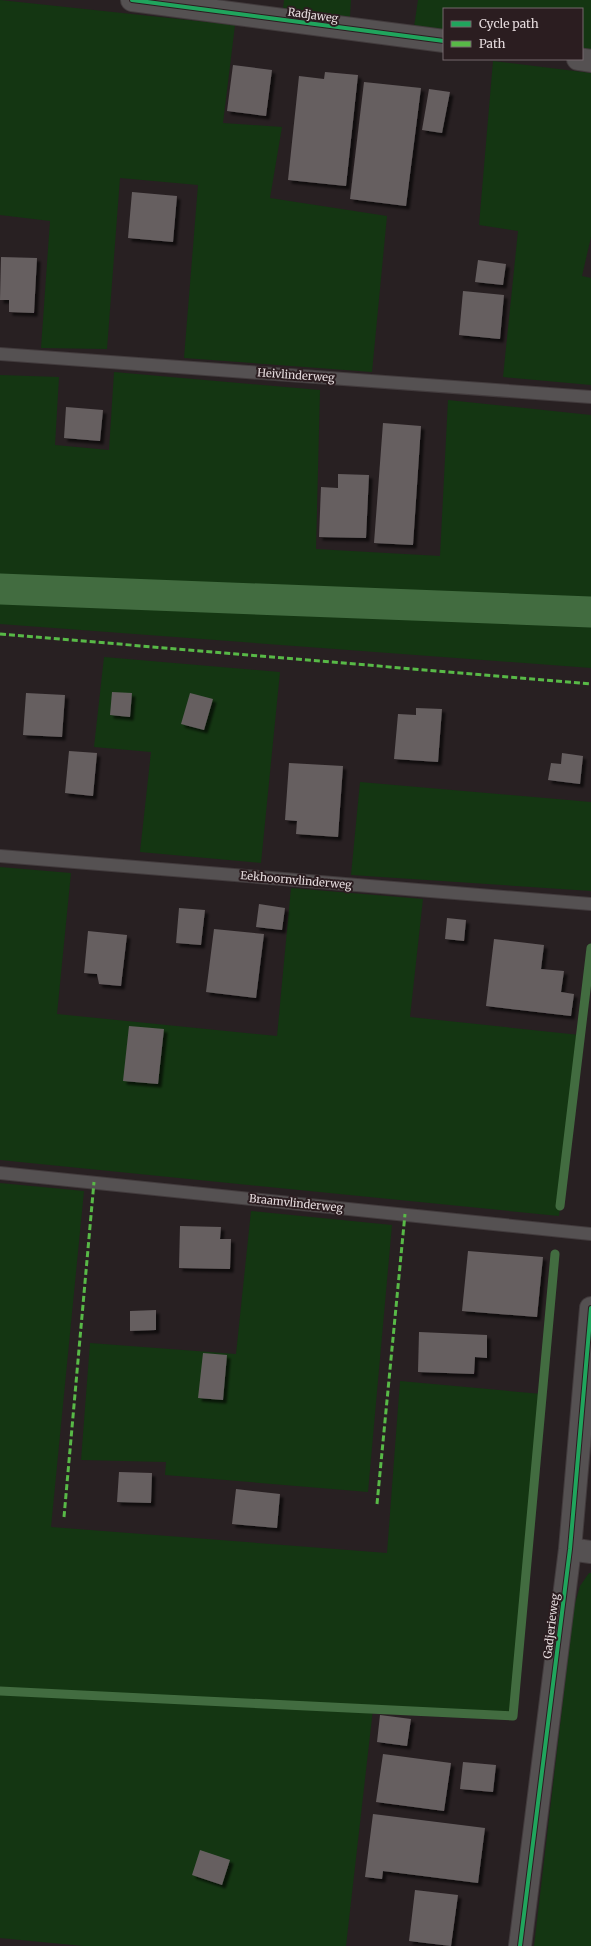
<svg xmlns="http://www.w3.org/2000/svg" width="591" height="1946" viewBox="0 0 591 1946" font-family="Merriweather,serif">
<defs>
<filter id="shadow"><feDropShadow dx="3.5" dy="3.5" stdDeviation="1" flood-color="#0009"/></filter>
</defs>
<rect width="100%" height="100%" fill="#282022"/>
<path fill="#143612" d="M 0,0 L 235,25 L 223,123 L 282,127 L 270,198 L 387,216 L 372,372 L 184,358 L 198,185 L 120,178 L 107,349 L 41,348 L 50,221 L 0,215 Z
M 284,0 L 351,0 L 350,17 L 283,9 Z
M 418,0 L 591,0 L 591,52 L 582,50 L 582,9 L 444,9 L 444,31 L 414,27 Z
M 493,61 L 591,73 L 591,237 L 582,276 L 591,278 L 591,385 L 503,377 L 518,231 L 479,225 Z
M 114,372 L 320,390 L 316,549 L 440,556 L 448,400 L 591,415 L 591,668 L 0,624 L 0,375 L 59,377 L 55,445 L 109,450 Z
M 104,657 L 280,672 L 261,863 L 140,852 L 151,752 L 94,747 Z
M 360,782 L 591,802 L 591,891 L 351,875 Z
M 0,867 L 71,873 L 57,1014 L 277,1036 L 291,888 L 423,899 L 410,1017 L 580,1035 L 559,1216 L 0,1160 Z
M 0,1183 L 84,1191 L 51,1527 L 387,1553 L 400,1381 L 542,1394 L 513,1716 L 373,1709 L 346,1946 L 83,1946 L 0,1938 Z
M 251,1211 L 392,1225 L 368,1492 L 165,1475 L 166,1462 L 81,1460 L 90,1343 L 236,1354 Z
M 589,1573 L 591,1573 L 591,1946 L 534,1946 L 574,1607 L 580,1586 Z"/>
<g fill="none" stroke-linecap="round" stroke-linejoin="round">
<path stroke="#426c40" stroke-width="9" d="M 560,1206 L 591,948
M 0,1691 L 513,1716 L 555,1254"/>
<path stroke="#426c40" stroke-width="31" d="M 0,589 L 591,612"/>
</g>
<path fill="#665f60" filter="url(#shadow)" d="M 233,65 L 272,70 L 266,116 L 227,111 Z
M 325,72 L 358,75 L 346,186 L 288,180 L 299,76 L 324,79 Z
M 364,82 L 421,88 L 406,206 L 350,199 Z
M 429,89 L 450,92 L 442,133 L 422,130 Z
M 132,192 L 177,196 L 173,242 L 128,238 Z
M 1,257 L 37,258 L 34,313 L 9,312 L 9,300 L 0,300 Z
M 478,260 L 506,264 L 503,285 L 475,282 Z
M 463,291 L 504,295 L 500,339 L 459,335 Z
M 66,407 L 103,410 L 100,441 L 64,438 Z
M 383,423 L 421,426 L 413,545 L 374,543 Z
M 338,474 L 369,475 L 366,538 L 319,537 L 321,487 L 338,488 Z
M 112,692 L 132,693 L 130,717 L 110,715 Z
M 26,693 L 65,695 L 62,737 L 23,735 Z
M 190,693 L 213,699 L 204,730 L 181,724 Z
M 416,708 L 442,709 L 438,762 L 394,759 L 398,714 L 416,715 Z
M 69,751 L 97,753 L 93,796 L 65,793 Z
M 562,753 L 583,756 L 580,784 L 548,780 L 551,763 L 561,764 Z
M 289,763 L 343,766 L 338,837 L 296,834 L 297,821 L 285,820 Z
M 259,904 L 285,908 L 282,930 L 256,927 Z
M 179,908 L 205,910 L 201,945 L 176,943 Z
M 447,918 L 466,920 L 464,941 L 445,939 Z
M 214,929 L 264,934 L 256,998 L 206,992 Z
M 88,931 L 127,935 L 121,986 L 99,984 L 97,974 L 84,973 Z
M 494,939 L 544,945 L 541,969 L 564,971 L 561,992 L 574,994 L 571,1016 L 486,1006 Z
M 129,1026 L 164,1029 L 158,1084 L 123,1081 Z
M 180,1226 L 221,1227 L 220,1239 L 231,1239 L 230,1269 L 179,1268 Z
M 468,1251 L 543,1257 L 537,1317 L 462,1311 Z
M 156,1310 L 156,1330 L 130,1331 L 130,1311 Z
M 419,1332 L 487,1335 L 487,1358 L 475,1357 L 474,1374 L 418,1372 Z
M 203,1353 L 227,1355 L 223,1400 L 198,1398 Z
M 119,1472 L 152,1473 L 151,1503 L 117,1502 Z
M 236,1489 L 280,1494 L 277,1528 L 232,1524 Z
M 380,1715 L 411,1719 L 407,1746 L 377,1742 Z
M 383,1754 L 451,1763 L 444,1811 L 376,1802 Z
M 463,1762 L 496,1765 L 493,1792 L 460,1789 Z
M 373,1814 L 485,1828 L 478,1883 L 383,1871 L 382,1879 L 365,1877 Z
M 200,1850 L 230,1860 L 222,1885 L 192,1875 Z
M 415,1890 L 458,1895 L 451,1946 L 409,1941 Z"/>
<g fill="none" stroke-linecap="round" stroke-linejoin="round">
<g stroke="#423b3d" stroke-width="14">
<path id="service" d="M 0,354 L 591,397
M 0,856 L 591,904
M 0,1173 L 591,1234"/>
</g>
<g stroke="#423b3d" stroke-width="24">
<path id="minor" d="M 132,0 L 444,41
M 578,59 L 591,61
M 570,1549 L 591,1552
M 520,1946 L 570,1549 L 591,1308"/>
</g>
<use href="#service" stroke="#555152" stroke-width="12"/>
<use href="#minor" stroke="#555152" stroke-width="22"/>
<path stroke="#58b947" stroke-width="3" stroke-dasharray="6 3" stroke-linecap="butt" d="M 0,634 L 591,684
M 377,1504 L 405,1214
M 64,1517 L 94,1182"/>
<g stroke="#2b1d20" stroke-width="6">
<path id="cycleway" d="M 132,0 L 444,41
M 520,1946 L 570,1549 L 591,1308"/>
</g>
<use href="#cycleway" stroke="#20a55d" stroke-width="4"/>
</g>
<g text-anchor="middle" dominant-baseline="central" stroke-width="4" stroke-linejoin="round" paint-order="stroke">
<g font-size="11" fill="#e5dbdd" stroke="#2b1d20">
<text transform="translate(313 15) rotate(8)">Radjaweg</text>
<text transform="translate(296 375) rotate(4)">Heivlinderweg</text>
<text transform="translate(296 880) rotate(5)">Eekhoornvlinderweg</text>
<text transform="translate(296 1203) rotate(6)">Braamvlinderweg</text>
<text transform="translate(551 1626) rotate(-83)">Gadjerieweg</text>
</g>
</g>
<rect x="443" y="8" width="140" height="52" fill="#2b1d20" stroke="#75696c"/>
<rect x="451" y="21" width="20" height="6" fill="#20a55d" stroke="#75696c"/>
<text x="479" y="28" font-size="12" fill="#e5dbdd">Cycle path</text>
<rect x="451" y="41" width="20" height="6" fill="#58b947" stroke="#75696c"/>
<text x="479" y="48" font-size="12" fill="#e5dbdd">Path</text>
</svg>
